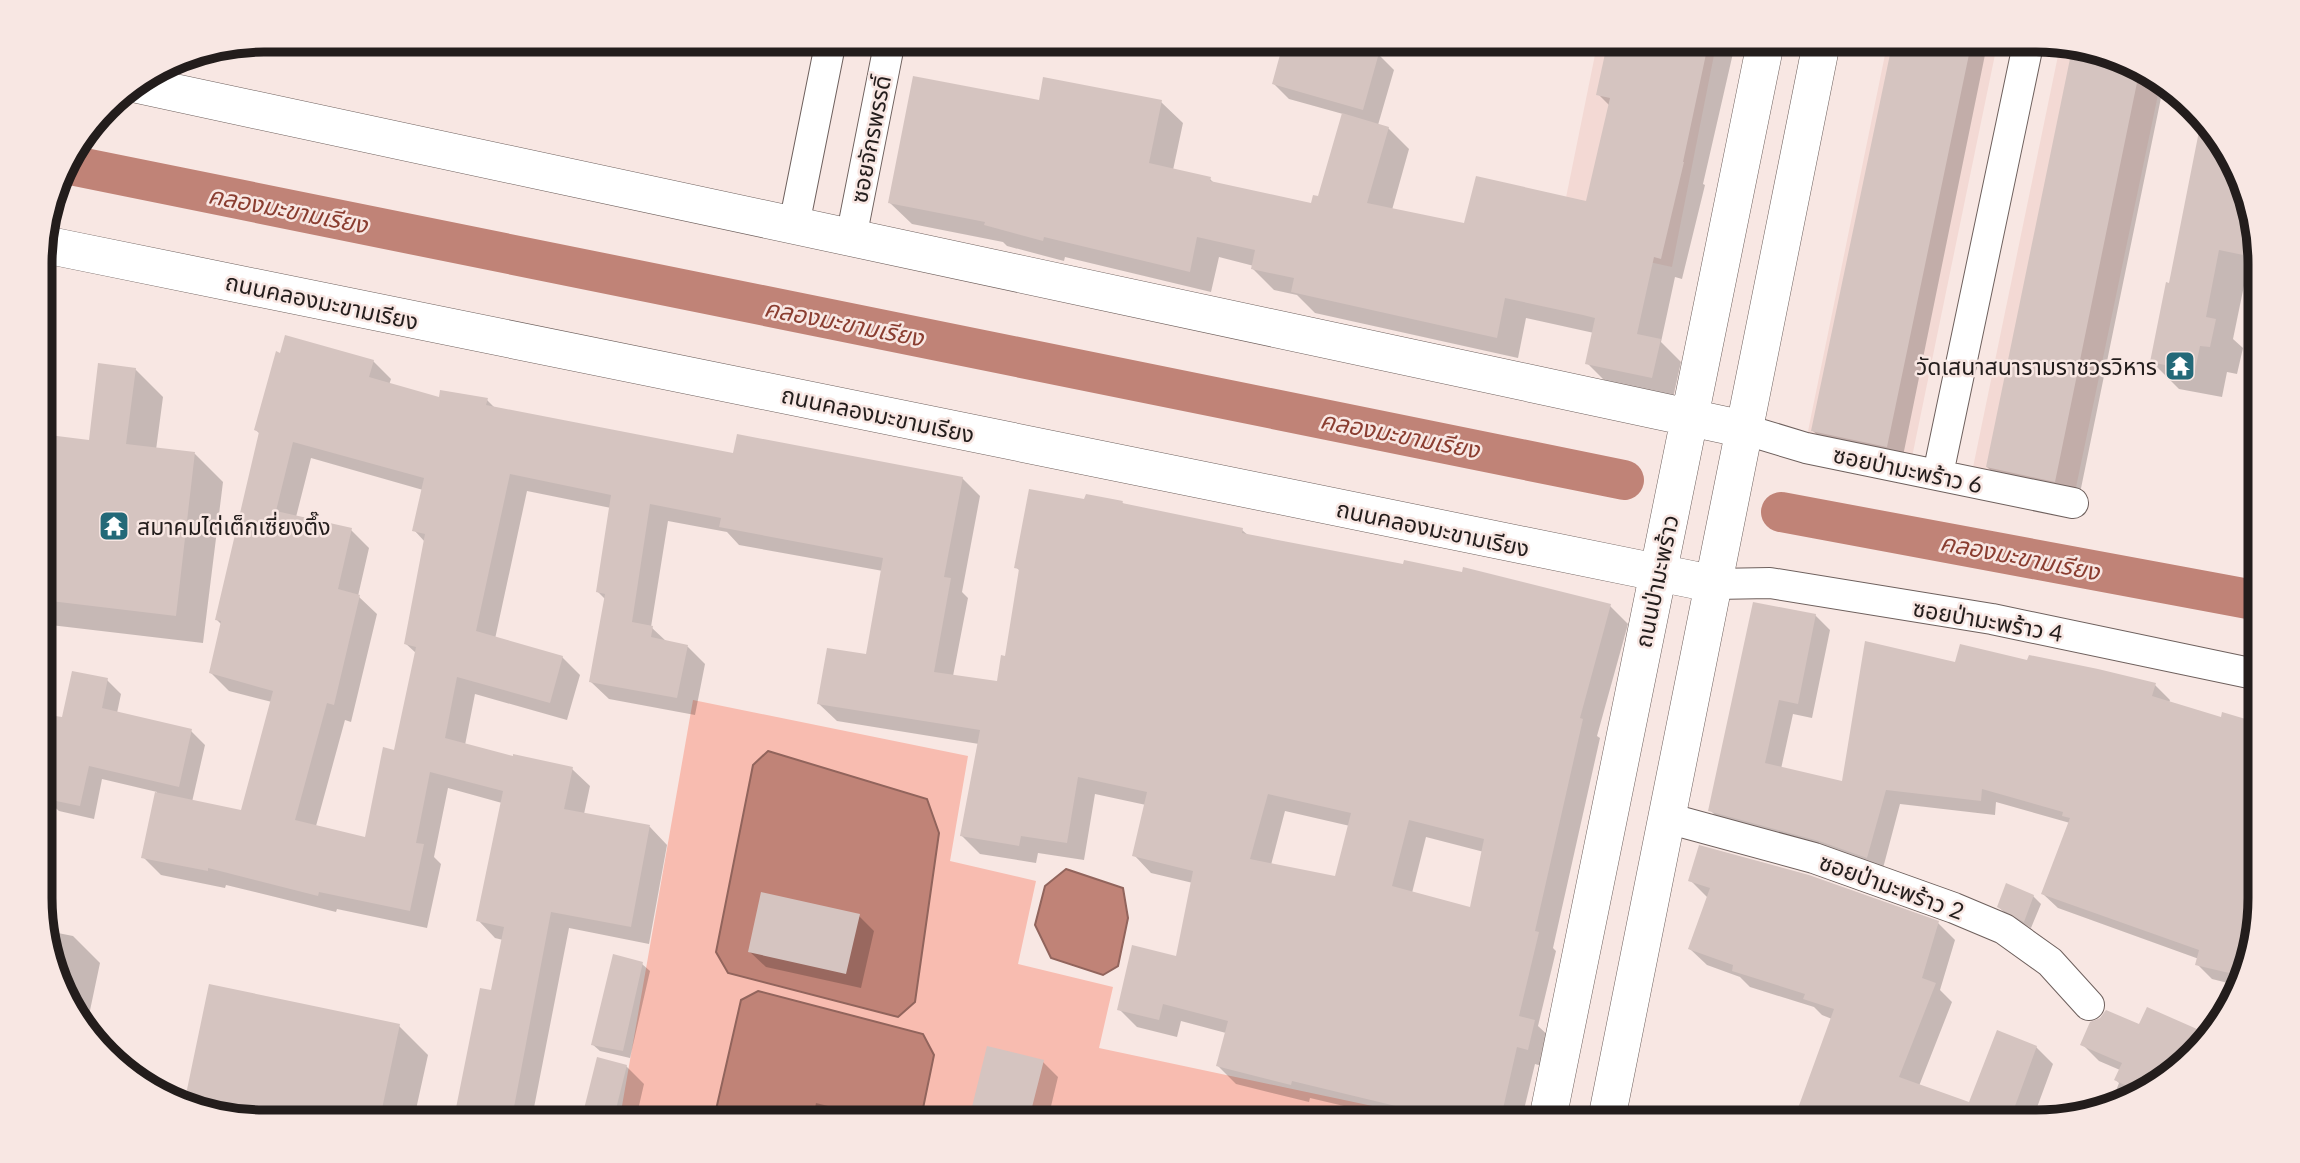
<svg xmlns="http://www.w3.org/2000/svg" width="2300" height="1163" viewBox="0 0 2300 1163" font-family="Lato,'Noto Sans Thai',sans-serif">
<rect width="100%" height="100%" fill="#f8e7e3"/>
<path fill="#f3d9d4" d="M 1598,40 L 1717,40 L 1672,267 L 1557,242 Z
M 1888,40 L 1998,40 L 1911,462 L 1806,441 Z
M 2060,46 L 2135,63 L 2160,85 L 2074,497 L 1971,477 Z"/>
<path fill="#f8bcb0" d="M 693,700 L 968,756 L 950,861 L 1036,881 L 1018,964 L 1113,987 L 1099,1048 L 1448,1122 L 619,1123 Z"/>
<path fill="#c08377" stroke="#91645c" stroke-width="2" d="M 768,751 L 927,799 L 939,833 L 915,1002 L 898,1017 L 728,973 L 716,952 L 753,765 Z
M 1066,869 L 1123,888 L 1128,918 L 1118,966 L 1103,975 L 1051,958 L 1035,925 L 1045,886 Z
M 758,991 L 923,1034 L 934,1055 L 920,1123 L 713,1123 L 741,1000 Z"/>
<path fill="#0003" fill-rule="evenodd" d="M 1609,40 L 1736,40 L 1703,184 L 1705,185 L 1682,279 L 1675,277 L 1661,342 L 1681,362 L 1673,398 L 1608,384 L 1587,363 L 1594,333 L 1526,318 L 1518,358 L 1315,313 L 1297,295 L 1274,290 L 1253,269 L 1254,266 L 1219,257 L 1211,292 L 1065,257 L 1064,261 L 1007,246 L 1003,242 L 912,224 L 890,203 L 1040,102 L 1161,102 L 1183,123 L 1173,170 L 1210,179 L 1215,184 L 1313,205 L 1319,198 L 1343,114 L 1289,99 L 1274,84 L 1378,54 L 1394,70 L 1378,125 L 1388,128 L 1409,149 L 1392,210 L 1466,225 L 1587,203 L 1610,106 L 1598,94 Z
M 1894,40 L 1988,40 L 1902,461 L 1829,446 L 1813,431 Z
M 2073,49 L 2135,63 L 2163,88 L 2078,503 L 2010,489 L 1987,467 Z
M 2203,123 L 2258,235 L 2258,279 L 2246,276 L 2233,339 L 2243,348 L 2237,374 L 2227,372 L 2222,397 L 2179,389 L 2152,362 L 2171,285 Z
M 373,361 L 391,379 L 389,385 L 440,399 L 487,400 L 496,409 L 735,455 L 962,478 L 980,496 L 962,592 L 968,598 L 953,676 L 999,683 L 1006,658 L 1021,572 L 1016,567 L 1086,501 L 1122,502 L 1125,506 L 1242,530 L 1249,536 L 1610,606 L 1628,624 L 1597,736 L 1600,738 L 1553,948 L 1556,951 L 1538,1026 L 1552,1039 L 1545,1067 L 1535,1064 L 1521,1122 L 1412,1122 L 1310,1098 L 1309,1102 L 1236,1084 L 1218,1066 L 1226,1033 L 1181,1021 L 1177,1037 L 1137,1027 L 1119,1009 L 1177,958 L 1193,883 L 1151,873 L 1134,855 L 1146,805 L 1095,794 L 1084,860 L 1038,853 L 1036,863 L 980,854 L 962,836 L 979,744 L 837,721 L 819,704 L 867,656 L 883,571 L 739,545 L 727,532 L 668,521 L 651,627 L 667,642 L 688,647 L 705,664 L 695,715 L 609,699 L 591,682 L 606,600 L 598,592 L 611,508 L 527,491 L 495,639 L 562,657 L 580,675 L 567,720 L 475,694 L 465,745 L 514,758 L 572,769 L 590,786 L 584,814 L 650,827 L 667,845 L 649,944 L 569,928 L 531,1123 L 455,1123 L 492,992 L 503,940 L 495,938 L 478,920 L 502,803 L 448,788 L 434,857 L 441,864 L 427,928 L 337,909 L 336,912 L 226,885 L 225,888 L 161,875 L 143,857 L 157,792 L 102,779 L 94,819 L 59,811 L 49,802 L 42,800 L 42,716 L 64,719 L 107,680 L 121,694 L 117,713 L 191,731 L 205,745 L 192,802 L 242,812 L 272,702 L 229,691 L 211,673 L 222,625 L 217,620 L 261,435 L 256,430 ZM 311,458 L 423,490 L 414,530 L 425,542 L 405,643 L 417,654 L 396,752 L 367,839 L 316,826 L 345,720 L 351,722 L 377,614 L 358,596 L 369,548 L 351,530 L 296,517 ZM 1285,811 L 1350,826 L 1337,878 L 1271,865 ZM 1426,837 L 1484,852 L 1471,909 L 1412,893 Z
M 135,369 L 163,397 L 156,450 L 195,454 L 223,482 L 203,643 L 42,624 L 41,436 L 90,442 Z
M 1815,615 L 1830,630 L 1812,718 L 1793,714 L 1781,769 L 1844,783 L 1956,665 L 2029,663 L 2155,685 L 2170,700 L 2169,703 L 2222,719 L 2223,714 L 2259,725 L 2260,899 L 2240,986 L 2212,979 L 2197,964 L 2199,959 L 2058,908 L 2043,894 L 2070,823 L 1996,802 L 1995,815 L 1900,804 L 1882,872 L 1725,825 L 1710,810 Z
M 1808,876 L 1938,923 L 1955,940 L 1940,990 L 1952,1002 L 1919,1086 L 1970,1104 L 2036,1047 L 2053,1064 L 2032,1121 L 2036,1122 L 1795,1122 L 1832,1019 L 1822,1015 L 1814,1007 L 1750,987 L 1740,977 L 1707,965 L 1690,949 L 1708,898 L 1690,880 Z
M 2033,896 L 2041,904 L 2031,928 L 2006,914 L 1999,907 Z
M 859,916 L 874,931 L 861,988 L 766,967 L 750,952 Z
M 43,930 L 73,936 L 100,963 L 88,1020 L 79,1018 Z
M 642,964 L 650,971 L 630,1058 L 600,1051 L 592,1044 Z
M 210,986 L 399,1026 L 428,1055 L 413,1123 L 264,1123 L 186,1105 Z
M 2140,1026 L 2161,1085 L 2112,1101 L 2119,1083 L 2116,1080 L 2120,1070 L 2099,1061 L 2082,1044 Z
M 598,1059 L 626,1066 L 644,1084 L 635,1123 L 582,1123 Z
M 1043,1062 L 1058,1077 L 1047,1123 L 970,1123 Z
M 816,1103 L 856,1113 L 863,1123 L 812,1123 Z
M 1678,1110 L 1710,1122 L 1673,1122 Z"/>
<g fill="none" stroke-linecap="round" stroke-linejoin="round">
<path stroke="#c08377" stroke-width="40" d="M 65,164 L 1624,480
M 1781,512 L 2259,601"/>
</g>
<path fill="#d5c4c0" fill-rule="evenodd" d="M 1284,40 L 1334,40 L 1379,53 L 1363,110 L 1272,84 Z
M 1608,40 L 1709,40 L 1683,162 L 1684,162 L 1661,259 L 1654,257 L 1637,334 L 1661,339 L 1652,378 L 1585,364 L 1595,318 L 1583,315 L 1505,298 L 1497,338 L 1291,292 L 1294,278 L 1251,269 L 1255,250 L 1197,237 L 1190,272 L 1044,237 L 1043,241 L 984,225 L 985,222 L 888,203 L 913,76 L 1039,100 L 1043,77 L 1162,100 L 1149,163 L 1211,177 L 1210,181 L 1311,203 L 1313,195 L 1318,196 L 1342,113 L 1389,127 L 1367,203 L 1464,223 L 1476,176 L 1586,201 L 1610,98 L 1596,95 Z
M 1893,40 L 1972,40 L 1887,447 L 1811,431 Z
M 2072,49 L 2135,63 L 2140,68 L 2055,482 L 1986,467 Z
M 2201,121 L 2222,139 L 2258,235 L 2258,258 L 2219,250 L 2206,317 L 2216,319 L 2210,347 L 2200,346 L 2195,371 L 2150,362 L 2166,282 L 2169,283 Z
M 285,335 L 374,360 L 369,377 L 439,397 L 440,390 L 488,398 L 486,405 L 733,453 L 737,434 L 963,477 L 944,577 L 951,578 L 934,672 L 997,681 L 1001,655 L 1005,656 L 1019,569 L 1014,568 L 1029,489 L 1084,499 L 1086,494 L 1123,501 L 1122,503 L 1243,528 L 1242,533 L 1403,564 L 1404,560 L 1462,572 L 1463,567 L 1611,604 L 1580,718 L 1583,719 L 1535,931 L 1539,932 L 1519,1016 L 1535,1020 L 1528,1050 L 1517,1047 L 1500,1122 L 1462,1122 L 1292,1081 L 1291,1085 L 1216,1066 L 1228,1021 L 1163,1004 L 1159,1020 L 1117,1010 L 1132,945 L 1176,956 L 1193,871 L 1132,856 L 1147,792 L 1078,777 L 1067,843 L 1021,836 L 1019,846 L 960,836 L 980,730 L 817,704 L 827,648 L 866,654 L 883,558 L 719,527 L 721,518 L 650,504 L 632,622 L 653,626 L 651,637 L 688,645 L 677,698 L 589,682 L 605,594 L 596,592 L 611,495 L 510,474 L 476,631 L 563,656 L 550,703 L 457,677 L 445,738 L 513,756 L 513,754 L 573,767 L 564,809 L 650,825 L 631,927 L 551,912 L 511,1123 L 453,1123 L 480,988 L 491,990 L 504,927 L 476,921 L 503,791 L 430,772 L 416,843 L 424,844 L 410,911 L 319,892 L 318,896 L 208,868 L 208,871 L 141,858 L 155,792 L 241,810 L 273,691 L 209,673 L 221,621 L 215,620 L 259,432 L 254,430 L 276,351 L 280,353 ZM 293,442 L 424,478 L 412,531 L 425,534 L 404,644 L 416,647 L 394,750 L 383,747 L 365,837 L 295,820 L 327,703 L 334,705 L 360,595 L 338,589 L 352,528 L 276,511 ZM 1268,794 L 1351,813 L 1335,876 L 1250,859 ZM 1409,820 L 1484,839 L 1470,907 L 1392,886 Z
M 98,363 L 136,368 L 126,444 L 195,452 L 176,616 L 42,600 L 41,434 L 89,440 Z
M 1753,602 L 1816,614 L 1798,704 L 1779,700 L 1765,763 L 1842,781 L 1865,641 L 1955,662 L 1960,644 L 2027,660 L 2029,655 L 2098,669 L 2156,683 L 2152,696 L 2221,717 L 2222,712 L 2259,723 L 2260,899 L 2242,976 L 2195,965 L 2199,950 L 2041,894 L 2070,818 L 2062,816 L 2063,812 L 1982,789 L 1981,801 L 1886,790 L 1867,858 L 1819,841 L 1708,811 Z
M 72,671 L 108,678 L 102,708 L 192,729 L 179,787 L 89,766 L 80,806 L 42,798 L 42,714 L 62,717 Z
M 1699,845 L 1809,875 L 1939,921 L 1922,978 L 1936,983 L 1899,1077 L 1969,1102 L 1997,1030 L 2037,1046 L 2011,1117 L 2013,1118 L 2012,1122 L 1793,1122 L 1834,1009 L 1803,999 L 1805,994 L 1732,971 L 1733,965 L 1688,949 L 1710,888 L 1688,881 Z
M 2006,883 L 2034,895 L 2024,922 L 1997,907 Z
M 761,892 L 860,914 L 846,974 L 748,952 Z
M 613,954 L 643,962 L 623,1051 L 591,1045 Z
M 209,984 L 400,1024 L 379,1123 L 264,1123 L 184,1104 Z
M 2147,1007 L 2206,1033 L 2161,1085 L 2140,1092 L 2114,1080 L 2122,1063 L 2080,1045 L 2090,1022 L 2100,1018 L 2106,1010 L 2139,1024 Z
M 987,1046 L 1044,1060 L 1028,1123 L 968,1123 Z
M 597,1057 L 627,1065 L 614,1117 L 584,1109 Z"/>
<g fill="none" stroke-linecap="round" stroke-linejoin="round">
<g stroke="#6e605d" stroke-width="32">
<path id="minor" d="M 794,225 L 831,40
M 851,238 L 890,40
M 1743,429 L 1806,448 L 2073,503
M 1938,474 L 2029,40
M 1714,584 L 1770,583 L 1992,619 L 2259,675
M 1667,818 L 1814,858 L 1954,908 L 2004,929 L 2050,962 L 2089,1005"/>
</g>
<g stroke="#6e605d" stroke-width="38">
<path id="tertiary" d="M 135,84 L 1743,429
M 42,244 L 1714,584
M 1547,1122 L 1766,40
M 1606,1122 L 1822,40"/>
</g>
<use href="#minor" stroke="#fff" stroke-width="30"/>
<use href="#tertiary" stroke="#fff" stroke-width="37"/>
</g>
<defs>
<g id="temple-square" transform="scale(1.575)"><rect x="-9" y="-9" width="18" height="18" rx="4" fill="#236978" stroke="#f8e7e3"/><path d="M0-6L5-2H3V0L6.5 2.5H4V6H1.5V3h-3V6H-4V2.5H-6.5L-3 0V-2H-5Z" fill="#fff"/></g>
</defs>
<g fill-rule="evenodd">
<use href="#temple-square" x="2180" y="366"/>
<use href="#temple-square" x="114" y="526"/>
</g>
<g text-anchor="middle" dominant-baseline="central" stroke-width="5" stroke-linejoin="round" paint-order="stroke">
<g font-size="23" fill="#231d1c" stroke="#f8e7e3">
<text transform="translate(870 139) rotate(-79)">ซอยจักรพรรดิ์</text>
<text transform="translate(322 301) rotate(12)">ถนนคลองมะขามเรียง</text>
<text transform="translate(878 414) rotate(12)">ถนนคลองมะขามเรียง</text>
<text transform="translate(1908 469) rotate(12)">ซอยป่ามะพร้าว 6</text>
<text transform="translate(1433 528) rotate(12)">ถนนคลองมะขามเรียง</text>
<text transform="translate(1656 581) rotate(-78)">ถนนป่ามะพร้าว</text>
<text transform="translate(1988 620) rotate(10)">ซอยป่ามะพร้าว 4</text>
<text transform="translate(1892 886) rotate(20)">ซอยป่ามะพร้าว 2</text>
</g>
<g font-size="23" fill="#231d1c" stroke="#f8e7e3" text-anchor="end">
<text x="2157" y="366">วัดเสนาสนารามราชวรวิหาร</text>
<text x="137" y="526" text-anchor="start">สมาคมไต่เต็กเซี่ยงตึ๊ง</text>
</g>
<g font-size="24" font-style="italic" fill="#8a3d30" stroke="#f8e7e3">
<text transform="translate(288 209) rotate(11)">คลองมะขามเรียง</text>
<text transform="translate(844 322) rotate(11)">คลองมะขามเรียง</text>
<text transform="translate(1400 434) rotate(11)">คลองมะขามเรียง</text>
<text transform="translate(2020 556) rotate(11)">คลองมะขามเรียง</text>
</g>
</g>
<path d="M0 0H2300V1163H0ZM264 52H2036A212 212 0 0 1 2248 264V898A212 212 0 0 1 2036 1110H264A212 212 0 0 1 52 898V264A212 212 0 0 1 264 52Z" fill="#f8e7e3" fill-rule="evenodd"/>
<path fill="none" stroke="#231d1c" stroke-width="9" d="M264 52H2036A212 212 0 0 1 2248 264V898A212 212 0 0 1 2036 1110H264A212 212 0 0 1 52 898V264A212 212 0 0 1 264 52Z"/>
</svg>
